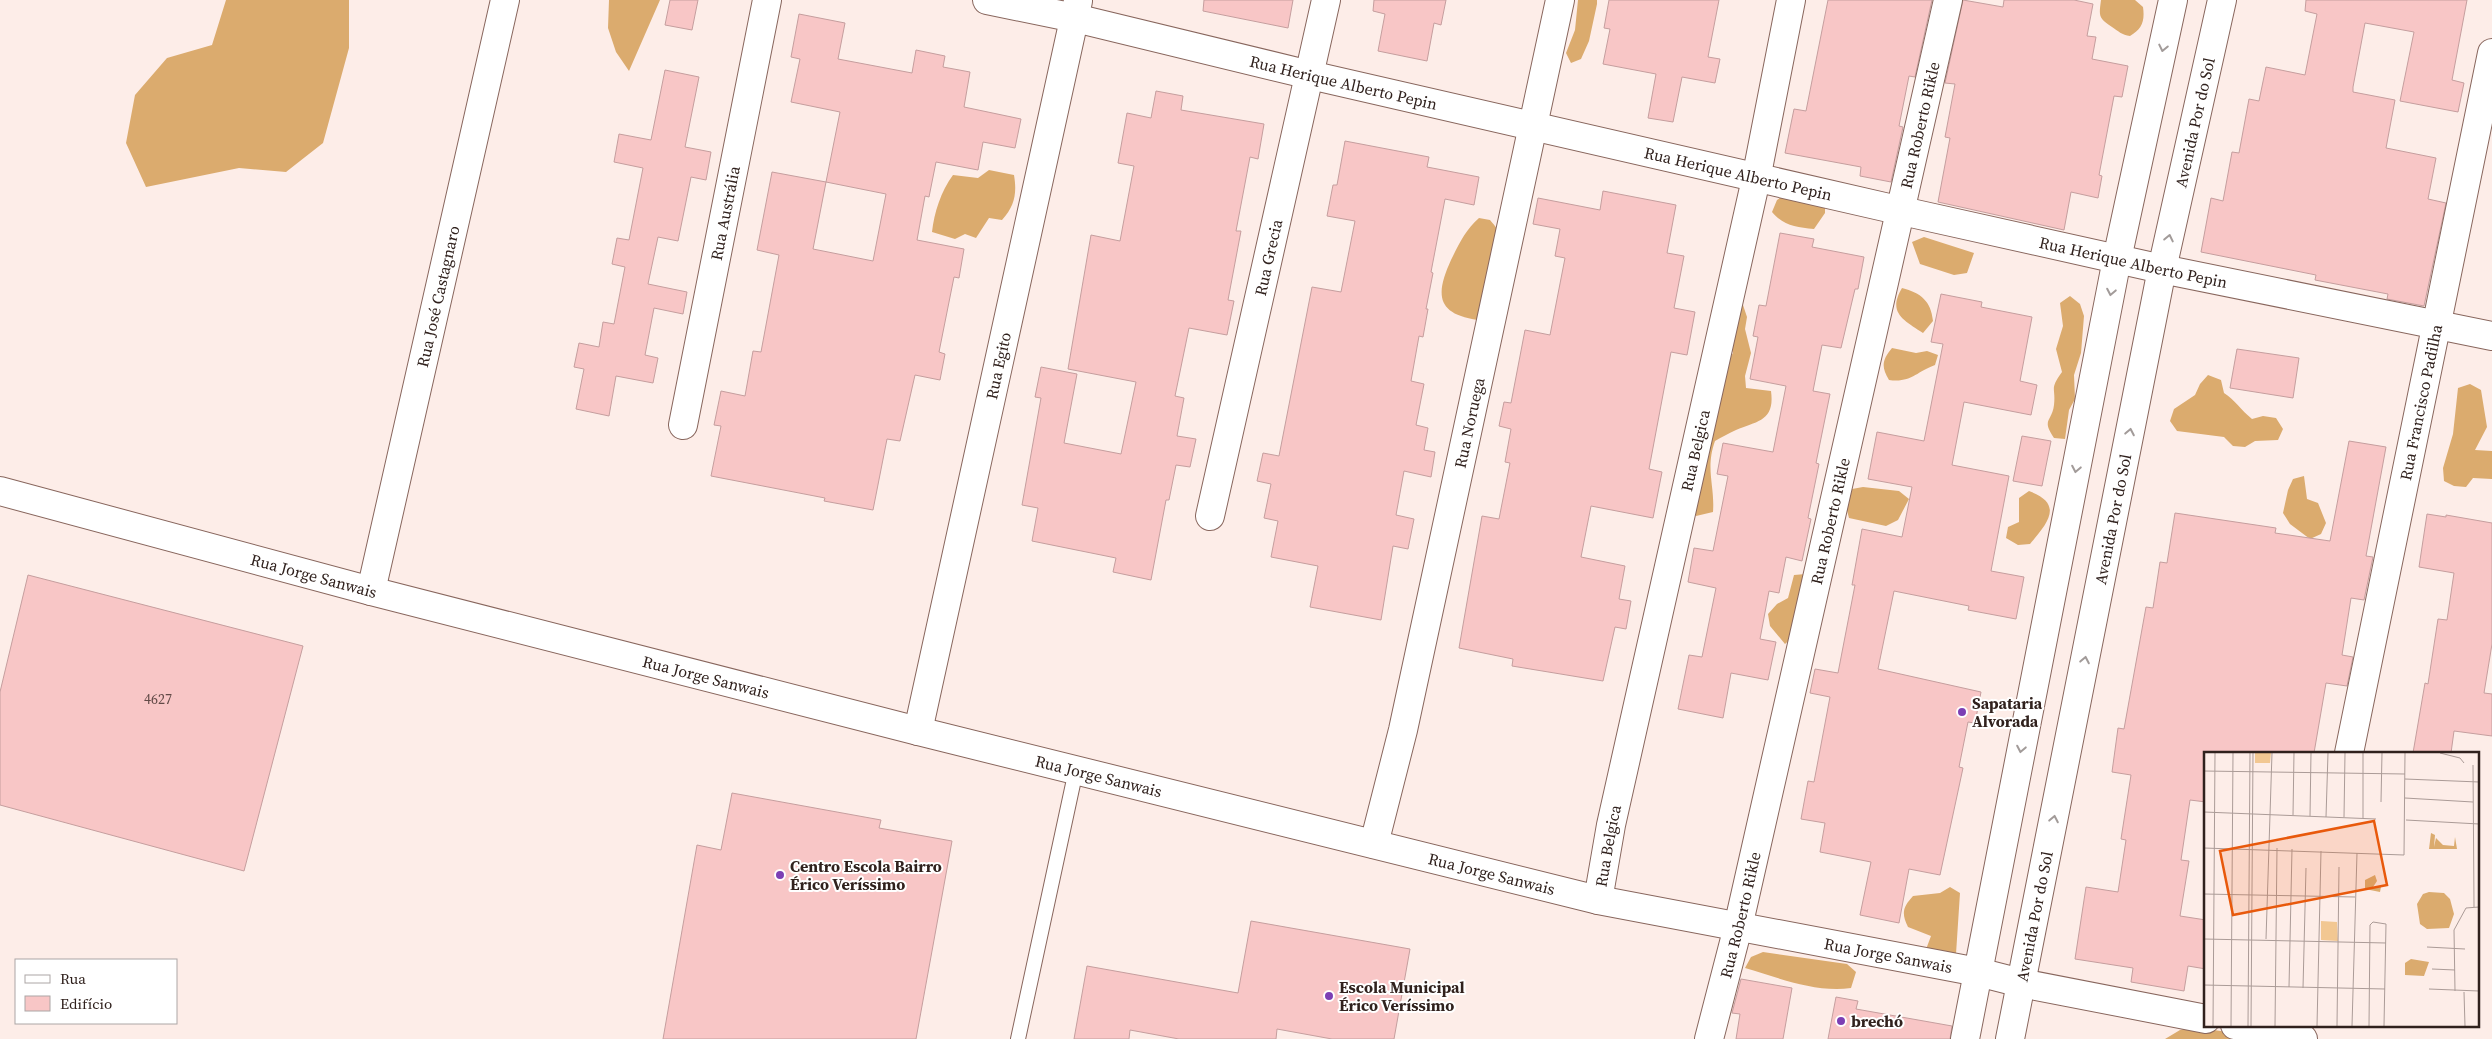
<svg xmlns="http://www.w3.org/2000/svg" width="2492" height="1039" viewBox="0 0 2492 1039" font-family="'Source Serif 4',serif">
<rect width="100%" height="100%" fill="#fdede8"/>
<path fill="#dbab6e" d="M 226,0 L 349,0 L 349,48 L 323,143 L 286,172 L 239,168 L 146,187 L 126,143 L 135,95 L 167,58 L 212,45 Z
M 609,0 L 660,0 L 629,71 L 616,52 L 608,28 Z
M 1578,0 L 1597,0 L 1597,4 L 1589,41 L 1581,59 L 1571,63 L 1566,53 L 1575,30 Z
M 2101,0 L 2135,0 L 2143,7 C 2145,21 2142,29 2130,36 C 2122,35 2118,31 2112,27 C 2098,18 2099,16 2101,0 Z
M 989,170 L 1014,175 C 1017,193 1015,206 1002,220 L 989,218 L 976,238 L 965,234 L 955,239 L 932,232 C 934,213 941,191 953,175 L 978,178 Z
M 1787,193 L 1825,203 L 1825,213 L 1814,229 C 1796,227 1784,226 1772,212 L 1777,200 Z
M 1479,218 L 1490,220 C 1493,224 1498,228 1498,233 C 1501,251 1481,298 1478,320 C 1435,314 1436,293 1451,260 C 1459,244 1466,229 1479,218 Z
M 1924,237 L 1974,253 L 1967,273 L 1954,275 L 1920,264 L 1912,242 Z
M 1902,288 C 1921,293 1931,301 1933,321 L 1923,333 C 1904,320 1887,313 1902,288 Z
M 2070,296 L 2080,304 L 2084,316 L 2081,353 L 2074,375 L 2075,399 L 2069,410 L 2065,439 L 2054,438 C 2041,419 2052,422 2054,405 C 2056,387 2049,390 2062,372 L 2056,349 L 2063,326 L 2060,303 Z
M 1743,305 L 1747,317 L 1745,329 L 1751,353 L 1745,376 L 1746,388 L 1771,391 C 1775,421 1758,421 1736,430 C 1729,433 1722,437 1715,441 C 1705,469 1715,485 1713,512 L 1696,516 L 1691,505 L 1714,415 L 1720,404 L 1714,381 L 1733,353 L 1726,330 L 1731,308 Z
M 1892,348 L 1916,353 L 1927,351 L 1938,355 L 1935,365 C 1916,372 1911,383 1889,380 C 1881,367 1882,360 1892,348 Z
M 2208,375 L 2221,380 L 2224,393 C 2235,400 2241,410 2252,419 L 2263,416 L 2276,418 L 2283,429 L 2278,440 L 2255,441 L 2245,447 L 2233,446 L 2224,437 L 2177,431 L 2170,421 L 2174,409 L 2195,395 L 2200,384 Z
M 2470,384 L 2481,390 L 2487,427 L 2475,450 L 2492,451 L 2492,479 L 2473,478 L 2466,487 L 2454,486 L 2444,481 L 2443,468 L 2453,434 L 2458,388 Z
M 2304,476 L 2307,499 L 2318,503 L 2326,523 L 2321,534 L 2310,539 L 2290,524 L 2283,513 L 2288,490 L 2293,479 Z
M 1863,487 L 1899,491 L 1909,499 L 1898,520 L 1886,526 L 1849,518 L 1844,499 L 1852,489 Z
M 2029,491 C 2065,504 2047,524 2030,544 L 2018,545 L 2006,538 L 2008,527 L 2019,522 L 2019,498 Z
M 1806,574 L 1794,636 L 1785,644 L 1770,626 L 1768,614 L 1777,604 L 1788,598 L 1794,575 Z
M 1950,887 L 1960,893 L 1956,954 L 1925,952 L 1931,936 L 1908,927 C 1901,913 1903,907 1913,896 L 1940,893 Z
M 1763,952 L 1847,964 L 1856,972 L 1851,988 C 1816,993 1779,978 1745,968 L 1751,957 Z
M 2193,1027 L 2276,1039 L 2165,1039 L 2180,1030 Z"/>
<path fill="#f8c6c6" stroke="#c59e9e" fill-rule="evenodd" d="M 670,0 L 698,0 L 692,30 L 665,25 Z
M 1204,0 L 1293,0 L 1288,28 L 1203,11 Z
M 1374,0 L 1446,0 L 1441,25 L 1434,23 L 1427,61 L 1378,51 L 1385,14 L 1373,11 Z
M 1609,0 L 1719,0 L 1708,57 L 1720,59 L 1715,83 L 1682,77 L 1673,122 L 1648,118 L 1656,74 L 1603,64 L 1610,29 L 1604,28 Z
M 1828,0 L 1932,0 L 1915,77 L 1909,76 L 1899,126 L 1903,127 L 1891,182 L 1860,176 L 1861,167 L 1785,153 L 1794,109 L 1806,111 Z
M 1963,0 L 2003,7 L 2004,0 L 2074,0 L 2093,4 L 2087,36 L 2096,37 L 2092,59 L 2128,66 L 2122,97 L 2114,96 L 2099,175 L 2102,176 L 2098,198 L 2071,192 L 2064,230 L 1938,202 L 1950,138 L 1945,137 L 1955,84 L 1945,83 Z
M 2306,0 L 2467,0 L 2452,80 L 2464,83 L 2458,112 L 2400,101 L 2414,32 L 2365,23 L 2353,87 L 2353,92 L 2395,100 L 2386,148 L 2436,158 L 2428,199 L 2446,203 L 2424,306 L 2387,299 L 2388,294 L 2315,280 L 2316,275 L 2201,252 L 2211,198 L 2223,201 L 2232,152 L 2239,153 L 2249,99 L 2259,101 L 2266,67 L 2305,75 L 2317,14 L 2305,11 Z
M 799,14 L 845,23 L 838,59 L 912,73 L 916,50 L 945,56 L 943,67 L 970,72 L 964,107 L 1021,119 L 1015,148 L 983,142 L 978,170 L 936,162 L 929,197 L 925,196 L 917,240 L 964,249 L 959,278 L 954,277 L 939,352 L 945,354 L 940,380 L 915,375 L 900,441 L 887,439 L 873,510 L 824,501 L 825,498 L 711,476 L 721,426 L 714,425 L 721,391 L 745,396 L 753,351 L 761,352 L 779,255 L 757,250 L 772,172 L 826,182 L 840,112 L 791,102 L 800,59 L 791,57 ZM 826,182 L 886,194 L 873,261 L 813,249 Z
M 665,70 L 699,77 L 685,147 L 711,152 L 706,180 L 691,177 L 678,241 L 658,237 L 648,284 L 687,292 L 683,314 L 654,308 L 645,355 L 658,358 L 653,383 L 616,376 L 609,416 L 576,409 L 584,369 L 574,367 L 579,343 L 599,347 L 603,322 L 614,324 L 625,267 L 612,264 L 617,238 L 629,240 L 643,168 L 614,162 L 619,134 L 651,140 Z
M 1156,91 L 1183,96 L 1181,110 L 1264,124 L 1258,159 L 1250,157 L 1236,231 L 1241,231 L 1228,300 L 1234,301 L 1227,335 L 1189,328 L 1175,396 L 1184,398 L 1177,436 L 1196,439 L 1190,467 L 1176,465 L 1169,500 L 1166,500 L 1151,580 L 1113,572 L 1116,558 L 1032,541 L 1038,508 L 1022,505 L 1041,398 L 1035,397 L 1041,367 L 1077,374 L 1064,443 L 1121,454 L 1136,382 L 1068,369 L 1091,235 L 1120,241 L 1134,166 L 1118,163 L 1127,113 L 1151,118 Z
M 1345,141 L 1429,157 L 1427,167 L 1479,177 L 1474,205 L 1445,199 L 1431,272 L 1433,273 L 1426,309 L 1428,309 L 1423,337 L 1419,336 L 1411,381 L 1424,384 L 1416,425 L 1428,428 L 1424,450 L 1435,452 L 1431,477 L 1404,471 L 1396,515 L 1414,519 L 1408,549 L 1393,546 L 1381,620 L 1310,607 L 1318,566 L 1271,557 L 1278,521 L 1264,518 L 1271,484 L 1257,481 L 1263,453 L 1279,456 L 1312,287 L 1341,292 L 1355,221 L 1327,216 L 1333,185 L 1337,185 Z
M 1603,191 L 1676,205 L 1667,253 L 1684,256 L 1674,308 L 1695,312 L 1687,355 L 1671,352 L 1649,469 L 1662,472 L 1653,518 L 1591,506 L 1581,557 L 1625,566 L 1619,599 L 1631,601 L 1626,629 L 1615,627 L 1603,681 L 1512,666 L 1513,659 L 1459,648 L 1482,516 L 1499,519 L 1510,463 L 1505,462 L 1511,429 L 1499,426 L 1504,402 L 1511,403 L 1525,330 L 1550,335 L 1565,258 L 1555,256 L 1560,229 L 1533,224 L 1538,198 L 1600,210 Z
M 1780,233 L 1814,239 L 1812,247 L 1864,257 L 1858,289 L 1855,289 L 1841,348 L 1822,345 L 1813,391 L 1830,394 L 1816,463 L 1819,464 L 1808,518 L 1811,519 L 1802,561 L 1786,557 L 1779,593 L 1769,591 L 1760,639 L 1776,642 L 1768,680 L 1731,673 L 1723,718 L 1678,709 L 1689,655 L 1702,657 L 1716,588 L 1688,582 L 1694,548 L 1713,551 L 1728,476 L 1717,474 L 1723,443 L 1773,452 L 1786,386 L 1750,379 L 1758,337 L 1753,336 L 1759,305 L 1766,306 Z
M 1941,294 L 1982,302 L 1981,307 L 2032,317 L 2020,381 L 2037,385 L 2031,415 L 1964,402 L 1952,465 L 2009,476 L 1991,571 L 2024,577 L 2016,619 L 1968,610 L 1969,606 L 1894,591 L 1878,669 L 1981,692 L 1975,723 L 1968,722 L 1959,767 L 1963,768 L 1940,875 L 1909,869 L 1899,923 L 1860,915 L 1871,862 L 1820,852 L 1825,823 L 1801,819 L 1808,781 L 1814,782 L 1830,697 L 1810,693 L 1815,669 L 1838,673 L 1855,585 L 1852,585 L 1862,529 L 1902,537 L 1912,487 L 1868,479 L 1877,432 L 1924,441 L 1943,344 L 1931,342 Z
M 2237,349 L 2299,358 L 2293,398 L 2230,388 Z
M 2022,436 L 2051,441 L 2042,486 L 2013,481 Z
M 2349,441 L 2386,447 L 2366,556 L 2373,557 L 2364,600 L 2351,598 L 2342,655 L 2353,657 L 2347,686 L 2326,683 L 2314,753 L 2206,753 L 2206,802 L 2190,800 L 2181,860 L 2189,861 L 2180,916 L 2206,920 L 2206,969 L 2188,966 L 2184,991 L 2131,982 L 2133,968 L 2075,959 L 2086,887 L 2118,892 L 2126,840 L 2121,839 L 2131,775 L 2112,772 L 2118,728 L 2124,729 L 2146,607 L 2153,608 L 2160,562 L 2167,563 L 2175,513 L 2276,528 L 2275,533 L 2330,541 Z
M 2427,514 L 2446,517 L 2446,515 L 2492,523 L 2492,644 L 2484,693 L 2492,694 L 2492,736 L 2454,731 L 2451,753 L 2413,753 L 2425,683 L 2428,684 L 2438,619 L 2447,620 L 2454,573 L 2419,567 Z
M 28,575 L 303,646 L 244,871 L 0,805 L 0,692 Z
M 732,793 L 881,820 L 879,828 L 952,841 L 916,1039 L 663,1039 L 697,845 L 721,850 Z
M 1251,921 L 1410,949 L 1394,1039 L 1332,1039 L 1277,1029 L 1276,1039 L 1179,1039 L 1130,1030 L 1129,1039 L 1074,1039 L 1087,966 L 1238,993 Z
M 1741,979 L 1792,988 L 1783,1039 L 1736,1039 L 1740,1014 L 1732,1013 Z
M 1836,997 L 1858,1001 L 1856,1009 L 1952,1026 L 1950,1039 L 1828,1039 Z"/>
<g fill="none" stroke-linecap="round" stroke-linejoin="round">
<g stroke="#88665d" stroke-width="16">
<path id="service" d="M 1018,1039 L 1076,770"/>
</g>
<g stroke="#88665d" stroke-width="30">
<g id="minor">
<path id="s1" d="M 987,0 L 1075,18 L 1310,75 L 1902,211 L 2162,269 L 2492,336"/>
<path id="s2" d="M 683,425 L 767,0"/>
<path id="s3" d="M 0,491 L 371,591 L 918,731 L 1598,900 L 1978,972 L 2021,983 L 2206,1019"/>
<path id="s4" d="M 1210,516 L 1326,0"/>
<path id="s5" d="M 371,591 L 505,0"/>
<path id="s6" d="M 918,731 L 1078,1"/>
<path id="s7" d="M 2349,753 L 2492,53"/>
<path id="s8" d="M 1374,844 L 1403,730 L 1560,0"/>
<path id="s9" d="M 1598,900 L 1611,825 L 1756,179 L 1791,0"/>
<path d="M 2235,1025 L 2303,1039"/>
<path id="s10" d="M 1709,1039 L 1738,927 L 1948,0"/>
</g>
</g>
<g stroke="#88665d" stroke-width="30">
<g id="tertiary">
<path d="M 1965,1039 L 2117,259 L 2173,0"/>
<path id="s11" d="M 2010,1039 L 2162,269 L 2222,0"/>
</g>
</g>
<use href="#service" stroke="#fff" stroke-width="14"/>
<use href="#minor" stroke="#fff" stroke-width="28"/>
<use href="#tertiary" stroke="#fff" stroke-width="28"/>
</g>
<defs><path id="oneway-chevron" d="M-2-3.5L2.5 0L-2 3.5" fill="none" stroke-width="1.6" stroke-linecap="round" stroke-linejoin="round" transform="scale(1.25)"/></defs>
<g stroke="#a29b99">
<use href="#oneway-chevron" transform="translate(2163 48) rotate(102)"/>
<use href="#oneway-chevron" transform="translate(2169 238) rotate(-78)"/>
<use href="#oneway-chevron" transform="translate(2111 292) rotate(101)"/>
<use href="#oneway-chevron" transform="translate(2130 432) rotate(-79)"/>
<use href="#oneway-chevron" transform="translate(2076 469) rotate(101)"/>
<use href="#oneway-chevron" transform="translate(2085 660) rotate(-79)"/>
<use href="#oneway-chevron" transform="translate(2021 749) rotate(101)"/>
<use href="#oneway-chevron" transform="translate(2054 819) rotate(-79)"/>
</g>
<g fill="#7c3fb4" stroke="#fff" stroke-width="2">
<circle cx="1962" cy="712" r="5"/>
<circle cx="780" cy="875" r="5"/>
<circle cx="1329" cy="996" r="5"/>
<circle cx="1841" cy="1021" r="5"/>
</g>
<g text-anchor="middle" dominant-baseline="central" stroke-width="4" stroke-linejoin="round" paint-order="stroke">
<g font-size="14" fill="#624a47">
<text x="158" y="699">4627</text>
</g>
<g font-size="16" fill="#30211d" stroke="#fff">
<text stroke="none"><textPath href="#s1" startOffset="366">Rua Herique Alberto Pepin</textPath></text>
<text stroke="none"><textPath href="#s11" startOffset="935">Avenida Por do Sol</textPath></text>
<text stroke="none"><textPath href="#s10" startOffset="938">Rua Roberto Rikle</textPath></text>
<text stroke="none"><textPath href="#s1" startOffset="771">Rua Herique Alberto Pepin</textPath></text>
<text stroke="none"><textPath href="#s2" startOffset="216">Rua Austrália</textPath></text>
<text stroke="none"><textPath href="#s4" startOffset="265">Rua Grecia</textPath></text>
<text stroke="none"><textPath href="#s1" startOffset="1176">Rua Herique Alberto Pepin</textPath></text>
<text stroke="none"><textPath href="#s5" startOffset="302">Rua José Castagnaro</textPath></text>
<text stroke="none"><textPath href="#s6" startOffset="374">Rua Egito</textPath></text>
<text stroke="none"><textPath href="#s7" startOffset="358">Rua Francisco Padilha</textPath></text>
<text stroke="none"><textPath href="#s8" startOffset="432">Rua Noruega</textPath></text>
<text stroke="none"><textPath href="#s9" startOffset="460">Rua Belgica</textPath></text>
<text stroke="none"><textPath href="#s11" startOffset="530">Avenida Por do Sol</textPath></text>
<text stroke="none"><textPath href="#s10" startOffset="532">Rua Roberto Rikle</textPath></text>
<text stroke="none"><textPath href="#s3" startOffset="325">Rua Jorge Sanwais</textPath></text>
<text stroke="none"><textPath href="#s3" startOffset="730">Rua Jorge Sanwais</textPath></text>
<text stroke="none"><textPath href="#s3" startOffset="1135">Rua Jorge Sanwais</textPath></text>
<text stroke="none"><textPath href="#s9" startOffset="55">Rua Belgica</textPath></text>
<text stroke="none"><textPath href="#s3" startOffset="1540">Rua Jorge Sanwais</textPath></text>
<text stroke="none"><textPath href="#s10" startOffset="128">Rua Roberto Rikle</textPath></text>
<text stroke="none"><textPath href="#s11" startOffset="125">Avenida Por do Sol</textPath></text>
<text stroke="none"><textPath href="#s3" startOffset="1945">Rua Jorge Sanwais</textPath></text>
</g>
<g font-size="16" font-weight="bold" fill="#30211d" stroke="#fff" text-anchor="start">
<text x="1972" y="703">Sapataria<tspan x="1972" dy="18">Alvorada</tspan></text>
<text x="790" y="866">Centro Escola Bairro<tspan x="790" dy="18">Érico Veríssimo</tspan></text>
<text x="1339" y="987">Escola Municipal<tspan x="1339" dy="18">Érico Veríssimo</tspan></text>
<text x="1851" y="1021">brechó</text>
</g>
</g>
<g transform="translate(2204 752)">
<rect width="275" height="275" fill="#fdede8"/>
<path d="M 51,1 L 67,1 L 66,11 L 51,11 ZM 117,169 L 133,170 L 134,189 L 117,188 Z" fill="#f2c792"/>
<path d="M 227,81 L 231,83 L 230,95 L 232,86 L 239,93 L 250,94 L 251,85 L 253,97 L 225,97 ZM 171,123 L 173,129 L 169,135 L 177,135 L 176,140 L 161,137 L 161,128 ZM 225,140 L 240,141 L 246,147 L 250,162 L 245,176 L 223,177 L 216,172 L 213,152 L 219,142 ZM 207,207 L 225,210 L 220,224 L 201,223 L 201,211 Z" fill="#dbab6e"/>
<path fill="none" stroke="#ab9b97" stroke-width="1" d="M 236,1 L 256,6 L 260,11M 269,13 L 270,155M 0,19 L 201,22M 201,27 L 275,30M 201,46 L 269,50M 177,50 L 178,1M 0,60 L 172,67M 89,63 L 90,1M 106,64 L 107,1M 122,65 L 124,1M 140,65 L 141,1M 159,66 L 159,1M 202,68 L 275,72M 0,96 L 200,103 L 201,1M 0,142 L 151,145M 0,187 L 182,191M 62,187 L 68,1M 223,195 L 261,197M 228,217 L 251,218M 0,233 L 181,237M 85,235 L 88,97M 99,236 L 102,116M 225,237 L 275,239M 251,239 L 250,178 L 262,156 L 275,155M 260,240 L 261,274M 9,274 L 11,1M 27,274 L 29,1M 44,274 L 46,1M 47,274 L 49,1M 71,274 L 73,96M 113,274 L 117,99M 133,274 L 135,115M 148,274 L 153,101M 165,274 L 166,173 L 169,170 L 182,172 L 180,274"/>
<path fill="#e8590c" fill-opacity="0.15" stroke="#e8590c" stroke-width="2.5" d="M 170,69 L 183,133 L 29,163 L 16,99 Z"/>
<rect width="275" height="275" fill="none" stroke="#30211d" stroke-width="2.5"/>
</g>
<rect x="15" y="959" width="162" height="65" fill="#ffffff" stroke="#aca6a5"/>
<rect x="25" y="975" width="25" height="8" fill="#ffffff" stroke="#aca6a5"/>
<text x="60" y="984" font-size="15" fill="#30211d">Rua</text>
<rect x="25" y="996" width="25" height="15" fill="#f8c6c6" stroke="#aca6a5"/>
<text x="60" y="1009" font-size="15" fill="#30211d">Edifício</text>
</svg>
